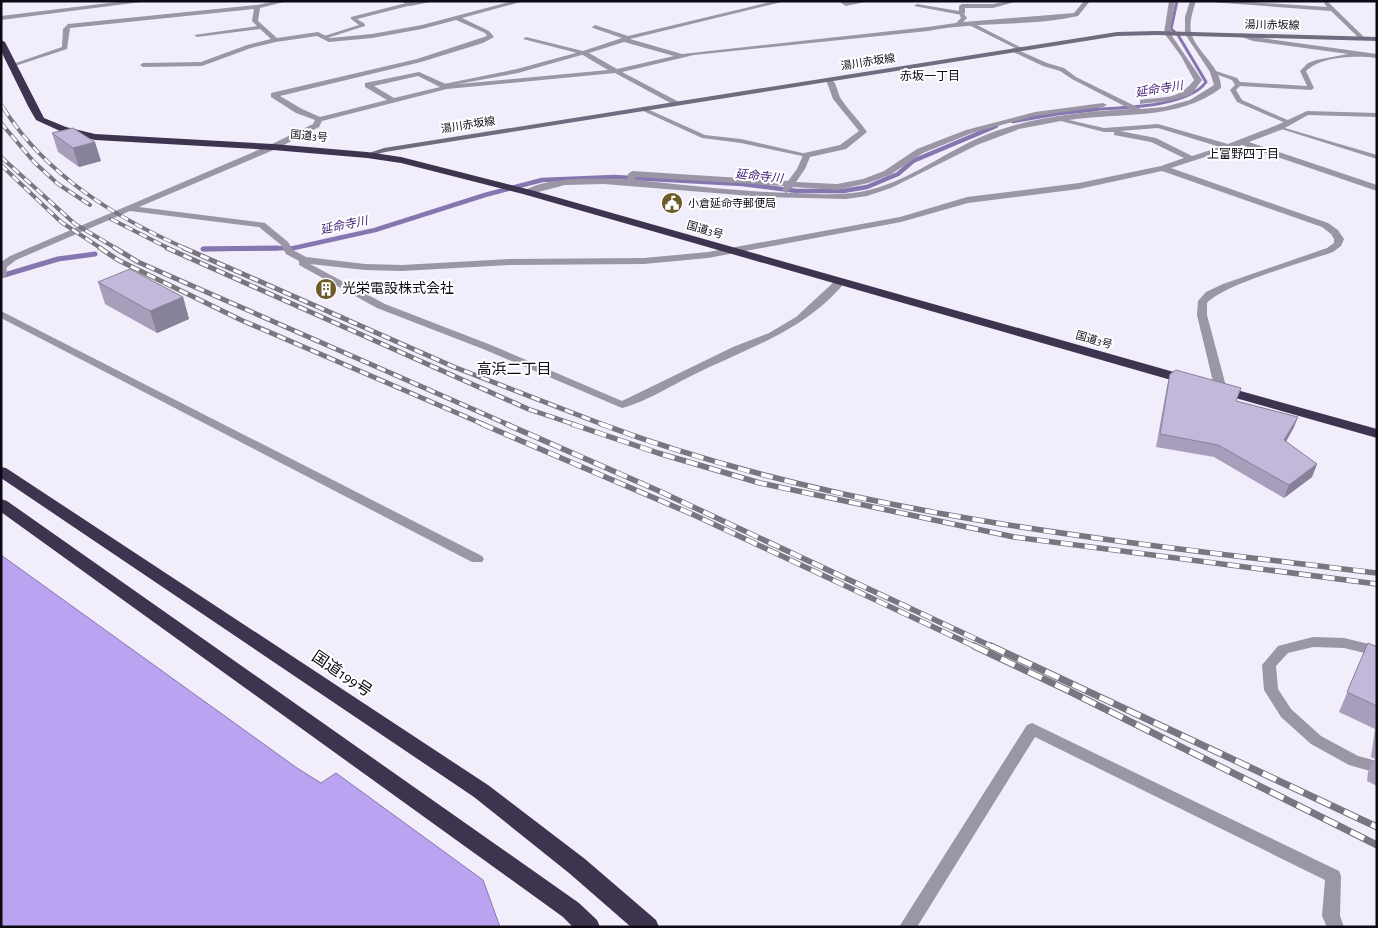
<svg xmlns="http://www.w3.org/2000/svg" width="1378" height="928" viewBox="0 0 1378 928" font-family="'Alegreya Sans','Noto Sans JP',sans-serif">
<rect width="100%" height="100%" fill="#f1edfb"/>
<path fill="#baa4f1" stroke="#8676af" d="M 1,555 L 297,768 L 321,783 L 336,773 L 483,880 L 500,927 L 1,927 Z"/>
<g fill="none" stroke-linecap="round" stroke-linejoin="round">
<path stroke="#8676af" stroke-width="3" d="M 1081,110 C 1112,108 1187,109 1206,82 L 1178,35 L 1171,29 L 1177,1"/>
<path stroke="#8676af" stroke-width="4.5" d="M 1013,121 L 1059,113 L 1097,109
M 203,249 L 294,248 L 375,230 L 485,195 L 542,180 L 614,177 L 742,184 L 797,191 L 843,191 L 867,187 L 898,174 L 913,161 L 996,126"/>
<path stroke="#8676af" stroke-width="5" d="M 203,249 L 278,248
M 1,276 L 58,259 L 95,254"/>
<path fill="#9a96a5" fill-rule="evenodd" d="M 1008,1 L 1015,2 L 993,8 L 965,8 L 965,13 L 962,15 L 914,6 L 917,4 L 959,11 L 959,6 L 962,4 L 993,4 Z
M 410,2 L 412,5 L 357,19 L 365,24 L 365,26 L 324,39 L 321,37 L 359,25 L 351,19 L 351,17 Z
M 969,23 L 973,23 L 1024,49 L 1019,50 L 969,25 Z
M 1241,33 L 1254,37 L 1377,54 L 1377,58 C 1357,55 1321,56 1306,71 L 1314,88 L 1311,90 L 1240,86 L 1236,90 L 1242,100 L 1292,122 L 1293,123 L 1290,125 L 1237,102 L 1230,90 L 1235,85 L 1232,80 L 1210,72 L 1213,70 L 1237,78 L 1240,82 L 1307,86 L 1300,71 L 1308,63 L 1316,60 L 1348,54 L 1253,41 L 1239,36 Z
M 583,51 L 586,53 L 585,54 L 518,73 L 442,87 L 439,85 L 517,69 Z
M 641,108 L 645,108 L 705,135 L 741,139 L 811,155 L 807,157 L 741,143 L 702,138 L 641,110 Z
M 1278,126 L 1377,155 L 1377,159 L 1278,128 Z
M 1313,637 L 1344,638 L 1377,646 L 1377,656 L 1344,648 L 1313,647 L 1288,653 L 1276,666 L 1278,689 L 1291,709 L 1321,736 L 1358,756 L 1377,761 L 1377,773 L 1349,765 L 1311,744 L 1281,717 L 1264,690 L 1262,665 L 1278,646 Z
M 1032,723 L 1339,871 L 1341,876 L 1340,916 L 1344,927 L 1327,927 L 1322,916 L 1325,880 L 1035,737 L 917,927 L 899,927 L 1027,725 Z"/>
<path fill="#9a96a5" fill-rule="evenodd" d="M 125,1 L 149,1 L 1,20 L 1,16 Z
M 276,1 L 288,1 L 260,8 L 258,21 L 277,38 L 318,32 L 330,38 L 372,34 L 422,25 L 513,1 L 524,1 L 462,18 L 489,31 L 494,37 L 483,43 L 421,62 L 280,96 L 302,109 L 320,117 L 387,100 L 365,87 L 365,83 L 419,72 L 448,85 L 608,70 L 581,54 L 523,39 L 526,37 L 583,51 L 622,38 L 593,28 L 592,27 L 595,25 L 628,36 L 774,1 L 786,1 L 630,39 L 682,54 L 928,27 L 956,23 L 961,18 L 959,13 L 962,11 L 967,18 L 963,22 L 1074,13 L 1084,1 L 1090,1 L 1078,16 C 1029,27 977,21 928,31 L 694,55 L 622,72 L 679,102 L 680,104 L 676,106 L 615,73 L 447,89 L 322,121 L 319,127 L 276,149 L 139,207 L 265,223 L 288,242 L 293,250 L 306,257 L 365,264 L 402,265 L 509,259 L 644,258 L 708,252 L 900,217 L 967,197 L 1079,183 L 1161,166 L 1184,158 L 1151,142 L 1114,135 L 1114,132 L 1104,132 L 1061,121 L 1019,129 L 977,145 L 891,188 L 867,196 L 846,199 L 765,197 L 604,184 L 565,185 L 527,195 L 523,192 C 542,176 602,178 627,180 L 628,174 L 632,171 L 788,181 L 797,169 L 804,153 L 840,145 L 859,131 L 833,99 L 826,80 L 830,78 C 837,82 837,92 841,99 C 849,111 859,120 867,132 L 846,149 L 810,157 L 805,169 L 796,182 L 837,184 L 863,179 L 884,171 L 917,149 L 966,130 L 1035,112 L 1103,103 L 1107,105 L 1103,107 L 1035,116 L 972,133 L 923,153 L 890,175 L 868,183 L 837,190 L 793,187 L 786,193 L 782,190 L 784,186 L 636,177 L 635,180 C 688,185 740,192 793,193 C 817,194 842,196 865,191 C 903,183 937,158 972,141 C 1020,118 1077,112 1130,109 L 1072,79 L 1060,71 L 1043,66 L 1011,51 L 1010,50 L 1013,48 L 1047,63 L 1064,68 L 1076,77 L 1141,109 L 1164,107 L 1190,100 L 1214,85 L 1210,72 L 1185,34 L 1185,17 L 1190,1 L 1196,1 C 1193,11 1189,22 1191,32 C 1195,51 1222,67 1221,88 C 1178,121 1120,112 1069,120 L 1104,128 L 1158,124 L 1228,144 L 1277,125 L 1307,111 L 1377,113 L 1377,117 L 1308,115 L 1283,129 L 1249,142 L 1377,185 L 1377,191 L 1242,145 L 1171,168 L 1328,223 L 1338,230 L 1344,239 L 1341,246 L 1333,252 C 1305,262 1224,284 1207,303 L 1207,315 L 1227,390 L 1221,393 L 1215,390 L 1197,315 L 1198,301 L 1206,292 L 1223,284 L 1327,248 L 1334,243 L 1334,239 L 1331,234 L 1322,227 L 1162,171 L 1079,189 L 968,203 L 901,222 L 708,258 L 644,264 L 509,265 L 402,271 L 365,270 L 310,264 L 385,304 L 491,345 L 622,401 L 733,347 L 769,333 L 796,317 L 836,280 L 840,279 L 845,282 C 806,331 745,349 691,376 C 671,386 643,403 622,408 L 483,349 L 377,308 L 299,265 L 299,261 L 286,254 L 281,245 L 259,227 L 130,211 L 16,260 L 7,267 L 6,276 L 1,279 L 1,262 L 10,256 L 270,145 L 313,124 L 315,120 L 296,113 L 271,97 L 271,93 L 417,59 L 487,36 L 485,33 L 456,20 L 422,29 L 372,38 L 329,42 L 317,36 L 276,42 L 251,48 L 202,66 L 143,67 L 140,65 L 143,63 L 201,62 L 247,45 L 271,39 L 260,29 L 197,37 L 194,35 L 257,26 L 252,21 L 254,9 L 70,28 L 67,49 L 15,66 L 10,65 L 62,47 L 63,29 L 68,24 L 257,5 ZM 624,42 L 674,56 L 617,69 L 589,53 ZM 418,76 L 440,87 L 394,98 L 374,86 ZM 1158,128 L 1220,147 L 1192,156 L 1156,138 L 1120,131 Z
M 401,1 L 436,1 L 410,6 Z
M 838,1 L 870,1 L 846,6 Z
M 1169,1 L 1175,1 L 1170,33 L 1202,80 L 1191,95 L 1173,100 L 1140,104 L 1140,100 C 1164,96 1178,101 1194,80 L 1181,56 L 1164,33 Z
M 1197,1 L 1234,1 L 1327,7 L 1324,3 L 1327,1 L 1365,38 L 1360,39 L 1331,11 Z
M 1,311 L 482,556 L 484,559 L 482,562 L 472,562 L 1,318 Z"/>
<path fill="#716b80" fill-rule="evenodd" d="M 1156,31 L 1377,37 L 1377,41 L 1156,35 L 1117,36 L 385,152 L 367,157 L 363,155 L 384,148 L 1117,32 Z"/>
<path fill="#3d3550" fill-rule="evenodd" d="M 1,40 L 5,42 L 44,118 L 66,127 L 95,134 L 273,144 L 367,152 L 401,157 L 531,190 L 1195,378 L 1197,381 L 1195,384 L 1185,384 L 523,194 L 401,163 L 367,158 L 273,150 L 95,140 L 60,131 L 36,120 L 28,106 L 1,51 Z
M 1219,385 L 1377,429 L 1377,438 L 1214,392 L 1212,389 Z
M 1,467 L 6,468 L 488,785 L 585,859 L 656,920 L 659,927 L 631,927 L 569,873 L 474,797 L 1,478 Z
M 1,499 L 7,501 L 579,903 L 597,920 L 600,927 L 573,927 L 563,917 L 1,512 Z"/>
<g stroke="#797682" stroke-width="3">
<path id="rail-far4" d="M 1,104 L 5,110"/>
</g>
<g stroke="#797682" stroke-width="4">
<path id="rail-far3" d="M 4,109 C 47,176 116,218 187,249
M 1,123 L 34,162 L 58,184 L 90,205
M 1,157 L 75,224 L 117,249
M 1,165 L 61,222 L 102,249
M 111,219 L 170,249"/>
</g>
<g stroke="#797682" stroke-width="5">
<path id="rail-far2" d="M 100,248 L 118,260 L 241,320 L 485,425
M 115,248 L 138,262 L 509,425
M 167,248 L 528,409 L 576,425
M 184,248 L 454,367 L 604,425"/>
</g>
<g stroke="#797682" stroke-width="5.5">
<path id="rail-far1" d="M 482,424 L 694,515 L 976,647
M 506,424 L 659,491 L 993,647
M 572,424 L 658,453 L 760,483 L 1014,537 L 1377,584
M 601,424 C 848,516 1117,541 1377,573"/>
</g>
<g stroke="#797682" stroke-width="7">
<path id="rail" d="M 974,646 L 1067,690 L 1377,845
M 991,646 L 1377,827"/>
</g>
<use href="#rail-far4" stroke="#fff" stroke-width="2" stroke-dasharray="6" stroke-linecap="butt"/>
<use href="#rail-far3" stroke="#fff" stroke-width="2.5" stroke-dasharray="8" stroke-linecap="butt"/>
<use href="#rail-far2" stroke="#fff" stroke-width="3" stroke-dasharray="9" stroke-linecap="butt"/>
<use href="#rail-far1" stroke="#fff" stroke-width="4" stroke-dasharray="12" stroke-linecap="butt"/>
<use href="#rail" stroke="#fff" stroke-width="5" stroke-dasharray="15" stroke-linecap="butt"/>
</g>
<path fill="#a69ebb" d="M 52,133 L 101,161 L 79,167 L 58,152 Z
M 98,282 L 183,297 L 189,319 L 157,333 L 105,304 Z
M 1170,374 L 1237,401 L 1298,417 L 1293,429 L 1286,442 L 1317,464 L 1312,477 L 1284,498 L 1214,457 L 1156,447 L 1167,386 Z
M 1368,643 L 1377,647 L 1377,786 L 1367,781 L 1368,772 L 1375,759 L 1371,757 L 1375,729 L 1339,712 Z"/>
<path fill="#878199" d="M 95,142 L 101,161 L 79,167 L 73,148 Z
M 183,297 L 189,319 L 157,333 L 150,311 Z
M 1298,417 L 1293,429 L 1279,453 L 1284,440 Z
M 1317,464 L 1312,477 L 1284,498 L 1289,485 Z"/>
<path fill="#c1b8da" stroke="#878199" d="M 73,128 L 95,142 L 73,148 L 52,133 Z
M 130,269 L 183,297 L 150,311 L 98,282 Z
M 1176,370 L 1241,388 L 1236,401 L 1298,417 L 1284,440 L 1317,464 L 1289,485 L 1218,445 L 1160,434 L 1170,374 Z
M 1368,643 L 1377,647 L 1377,706 L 1347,692 Z"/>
<defs>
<g id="civic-disc" transform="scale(1.125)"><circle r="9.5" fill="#6f5a29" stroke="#fff"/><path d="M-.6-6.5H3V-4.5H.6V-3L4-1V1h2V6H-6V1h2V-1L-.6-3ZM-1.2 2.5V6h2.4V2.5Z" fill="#fff"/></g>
<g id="building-disc" transform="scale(1.125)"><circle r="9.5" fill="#6f5a29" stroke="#fff"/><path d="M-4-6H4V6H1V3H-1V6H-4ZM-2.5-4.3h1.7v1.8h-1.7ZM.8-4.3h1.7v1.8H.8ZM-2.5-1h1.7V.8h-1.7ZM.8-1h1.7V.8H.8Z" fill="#fff"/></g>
</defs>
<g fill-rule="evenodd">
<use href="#civic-disc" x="672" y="203"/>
<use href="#building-disc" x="326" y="289"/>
</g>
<g text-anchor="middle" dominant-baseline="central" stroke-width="4" stroke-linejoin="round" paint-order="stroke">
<g font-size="11" fill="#0d0a15" stroke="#fff">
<text transform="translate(1272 25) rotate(1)">湯川赤坂線</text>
<text transform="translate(868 62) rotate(-9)">湯川赤坂線</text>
<text transform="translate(468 125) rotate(-9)">湯川赤坂線</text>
<text transform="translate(309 136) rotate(5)">国道3号</text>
<text transform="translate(705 230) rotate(16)">国道3号</text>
<text transform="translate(1094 340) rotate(16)">国道3号</text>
</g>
<g font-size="11" fill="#0d0a15" stroke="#fff" text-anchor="start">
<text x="688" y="203">小倉延命寺郵便局</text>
</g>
<g font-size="12" fill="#0d0a15" stroke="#fff">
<text x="930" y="76">赤坂一丁目</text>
<text x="1243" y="154">上富野四丁目</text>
</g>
<g font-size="12" font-style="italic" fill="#442078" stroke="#fff">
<text transform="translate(1159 89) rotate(-9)">延命寺川</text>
<text transform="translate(759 176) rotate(6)">延命寺川</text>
<text transform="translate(344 225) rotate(-12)">延命寺川</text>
</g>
<g font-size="14" fill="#0d0a15" stroke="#fff" text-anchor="start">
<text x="342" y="289">光栄電設株式会社</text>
</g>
<g font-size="15" fill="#0d0a15" stroke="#fff">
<text x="514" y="369">高浜二丁目</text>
</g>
<g font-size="16" fill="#0d0a15" stroke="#fff">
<text transform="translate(342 674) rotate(34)">国道199号</text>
</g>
</g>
<rect width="1378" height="928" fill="none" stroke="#0d0a15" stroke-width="5"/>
</svg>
